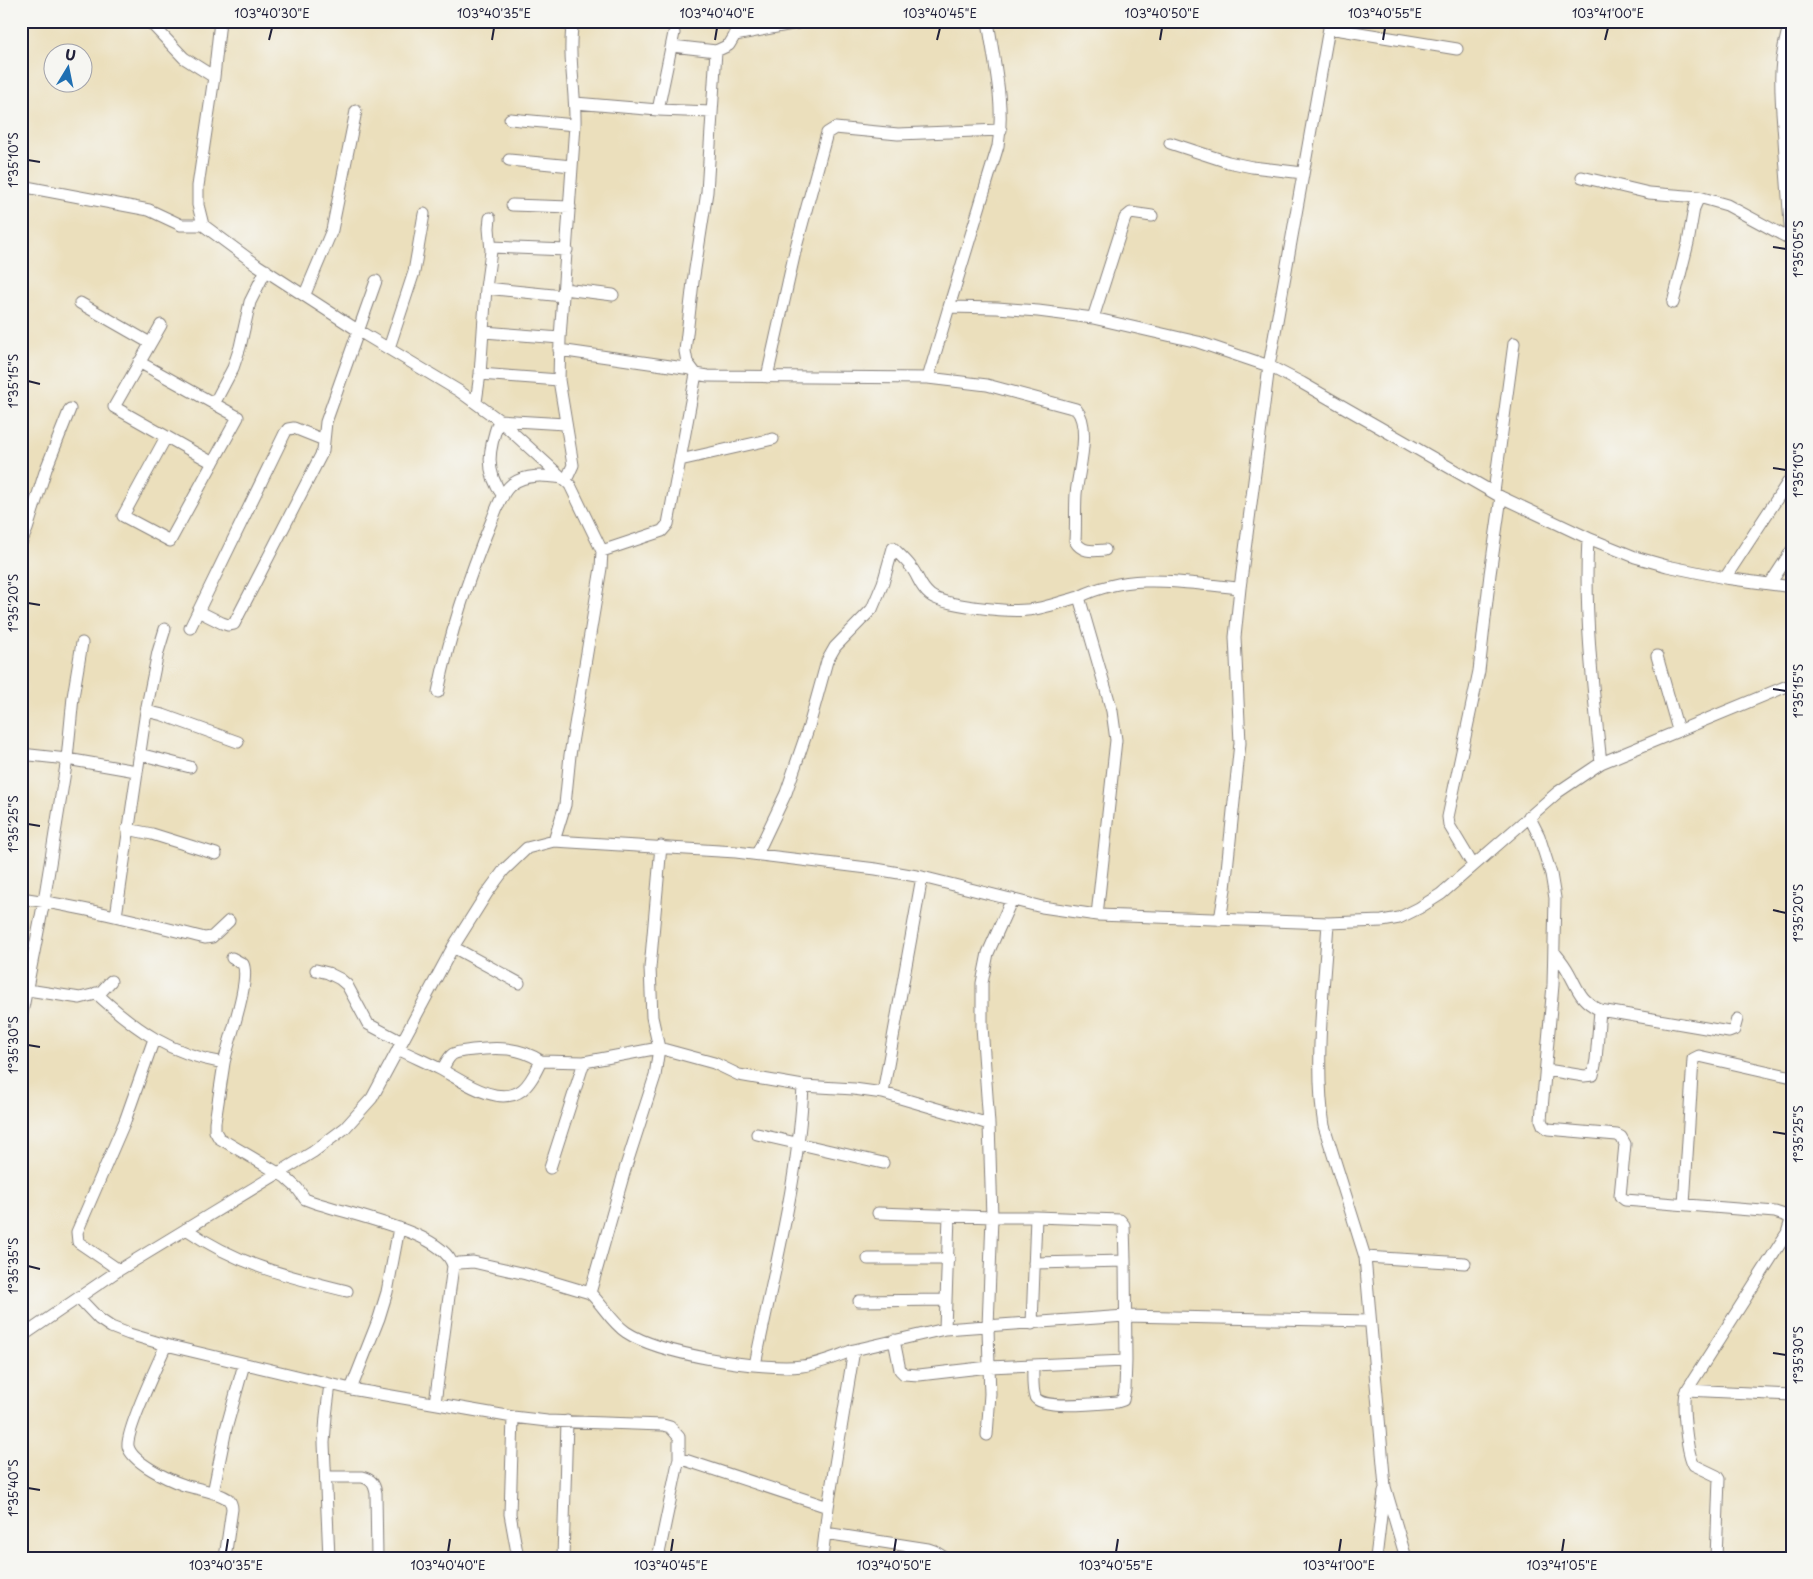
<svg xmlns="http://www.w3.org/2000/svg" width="1813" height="1579" viewBox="0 0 1813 1579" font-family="'Playpen Sans',sans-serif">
<rect width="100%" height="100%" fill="#f6f6f2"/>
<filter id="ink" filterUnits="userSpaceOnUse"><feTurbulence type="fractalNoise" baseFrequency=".02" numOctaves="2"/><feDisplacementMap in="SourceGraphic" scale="10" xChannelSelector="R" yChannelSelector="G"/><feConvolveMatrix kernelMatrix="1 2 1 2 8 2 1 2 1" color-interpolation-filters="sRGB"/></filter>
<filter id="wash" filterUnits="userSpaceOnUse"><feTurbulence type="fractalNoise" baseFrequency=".0096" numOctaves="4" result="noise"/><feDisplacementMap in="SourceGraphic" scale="20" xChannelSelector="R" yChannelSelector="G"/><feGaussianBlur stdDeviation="1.12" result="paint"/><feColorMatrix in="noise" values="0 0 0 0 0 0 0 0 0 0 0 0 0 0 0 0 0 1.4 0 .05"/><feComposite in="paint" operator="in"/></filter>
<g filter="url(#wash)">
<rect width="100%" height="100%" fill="#ebdfbc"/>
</g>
<g filter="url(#ink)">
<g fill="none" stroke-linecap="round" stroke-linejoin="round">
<g stroke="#86807c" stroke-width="13">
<path id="minor" d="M 149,21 L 184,58 L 214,77
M 220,21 L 214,77 L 198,186 L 198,205 L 203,225 L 257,265 L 359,331 L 459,391 L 499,420 L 570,485 L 602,551 L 601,568 L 570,755 L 565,805 L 554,841
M 735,21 L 735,35 L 808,21
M 1791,21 C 1776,63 1781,96 1784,139 C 1786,173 1789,206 1791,240
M 672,46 L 716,51
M 575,103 L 658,110 L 712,112
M 658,110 L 674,33
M 510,119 L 575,125
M 1170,143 L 1228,162 L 1252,167 L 1303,173
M 509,160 L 572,166
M 1582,177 L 1649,193 L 1699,197
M 21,186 L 149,210 L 181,225 L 203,225
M 512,205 L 570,207
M 491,247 L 567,250
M 486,288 L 563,296
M 564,289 L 613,295
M 305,294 L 332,230 L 356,111
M 80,303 L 150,343
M 1673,303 L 1688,243 L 1694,208 L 1699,197 L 1727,205 L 1792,240
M 949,307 L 998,146 C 1005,105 994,62 988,21
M 1093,318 L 1125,218 L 1131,213 L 1152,216
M 161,325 L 114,407 L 213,463
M 484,332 L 560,338
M 389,348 L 414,272 L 424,214
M 559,350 L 691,369
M 139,362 L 238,417 L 170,541 L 123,516 L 166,437
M 480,374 L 559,380
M 696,374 L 687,362 L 685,351 L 693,282 L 707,192 L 716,51 L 729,45 L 735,35
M 767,377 L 796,247 L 827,133 L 835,128 L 898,134 L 1001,130
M 928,378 L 987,385 L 1076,409 C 1092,427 1078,472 1076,494 C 1075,509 1076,525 1075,541 C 1082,553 1093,551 1105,550
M 476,402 L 480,374 L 486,288 L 491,251 L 489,228 L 490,218
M 214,404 L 233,368 L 240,347 L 250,302 L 266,270
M 680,460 L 773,439
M 1494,492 L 1514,343
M 503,496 C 484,471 489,448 499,420 L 565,424
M 1588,538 C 1584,613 1593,689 1601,763
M 21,543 L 27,529 L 46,469 L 70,409
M 602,551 L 662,531 L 668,524 L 696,374 L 708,376 L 928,378 L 949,307 L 997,308 L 1038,311 L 1093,318 L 1198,342 L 1269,366 L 1302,383 L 1501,497 L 1588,538 L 1635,557 L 1667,566 L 1725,578 L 1792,587
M 1725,578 L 1792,476
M 1770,584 L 1792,550
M 198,611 L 222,623 L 228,625 L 234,624 L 235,622 L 323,451 L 326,422 L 376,281
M 190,628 L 285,433 L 288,429 L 294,428 L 324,440
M 1657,656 L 1678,730
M 438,692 C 450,633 469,575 492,520 C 497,508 502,492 512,484 C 527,473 547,476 564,478 L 568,476 L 573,465 L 559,380 L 560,338 L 575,125 C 576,91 567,55 573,21
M 146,711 L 158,652 L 165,629
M 21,754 L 67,759 L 136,771
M 139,754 L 190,767
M 1529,816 L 1539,836 L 1551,874 L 1555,898 L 1553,985 L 1541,1120 L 1543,1125 L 1548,1129 L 1617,1135 L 1621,1137 L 1625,1144 L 1620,1196 L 1625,1200 L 1775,1212 L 1787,1216 L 1791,1220 L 1787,1233 L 1685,1393 C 1682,1405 1687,1455 1694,1465 L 1717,1476 L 1719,1479 L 1716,1558
M 127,829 L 152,834 L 216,854
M 661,846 L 650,968 L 652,1017 L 659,1048 L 655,1076 L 626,1166 L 590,1293 C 603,1305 611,1322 626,1332 C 659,1354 763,1371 802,1366 C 820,1364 837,1356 854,1350
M 757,854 L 786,793 L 809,726 L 827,661 L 835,647 L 872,609 L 883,583 L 893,548 C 899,554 906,560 911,567 C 919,577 919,586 930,595 C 943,606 1010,612 1027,610 C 1044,609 1063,601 1079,597
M 1473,865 L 1449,825 L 1448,817 L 1479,671 L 1490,574 L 1501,497
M 21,898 C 83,907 145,923 205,938 L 212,937 L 229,921
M 1012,899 L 988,953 L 982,983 L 982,1026 L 989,1124 L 992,1217 L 988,1327 L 989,1367 L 1033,1365
M 1097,915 L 1116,740 L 1112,711 L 1079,597 C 1132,571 1183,583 1240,588
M 116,916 L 146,711 L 163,715 L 238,742
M 1220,920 L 1225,889 L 1240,743 L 1235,637 L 1240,588 L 1269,366 L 1329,28 L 1457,49
M 1328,923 C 1324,987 1314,1064 1324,1126 L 1365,1257 L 1385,1487 L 1406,1558
M 453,947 L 519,983
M 1555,953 C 1560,959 1565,965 1569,973 C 1579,991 1580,1000 1600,1010 L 1729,1032 L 1734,1030 L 1737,1019
M 316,970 L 328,973 L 340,979 L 347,985 L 368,1024 L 402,1042
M 28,990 L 80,998 L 100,993 L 111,981
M 96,993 C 136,1030 170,1054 224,1063 L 215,1122 L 215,1131 L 219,1138 L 285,1177 L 297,1188 L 305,1199 C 338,1213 444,1230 453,1266 L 435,1403
M 21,1018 L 44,901 L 67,759 L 73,697 L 82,643
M 398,1049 C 412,1056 426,1062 440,1069 C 461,1080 498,1108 522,1090 C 531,1083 536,1071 541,1061 L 584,1062 L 659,1048 L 714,1063 L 739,1075 L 803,1086 L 854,1089 L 883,1093 L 989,1124
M 224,1063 C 228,1042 251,980 243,964 L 232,958
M 442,1070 C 445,1065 448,1057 453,1054 C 459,1051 466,1051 473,1050 C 497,1047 520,1047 541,1061
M 1547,1070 L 1584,1076 L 1593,1075 L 1596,1060 L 1600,1010
M 883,1093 L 922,877
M 757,1134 L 883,1163
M 550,1168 L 584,1062
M 1684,1205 L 1693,1059 L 1699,1056 L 1792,1077
M 878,1213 L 992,1217 L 1036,1217
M 186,1229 C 238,1265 286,1276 347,1291
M 1365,1257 L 1465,1263
M 868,1259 L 949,1259
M 1034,1263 L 1125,1261
M 453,1266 L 459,1263 L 473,1262 L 526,1274 L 590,1293
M 119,1270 L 78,1242 L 77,1232 L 125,1121 L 154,1039
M 79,1298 L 99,1319 L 111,1327 L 129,1334 L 166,1345 L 351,1389 L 513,1417 L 547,1421 L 663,1425 L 670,1427 L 679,1437 L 679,1458 L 828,1507 L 825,1533 L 928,1549 L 934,1551 L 945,1558
M 859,1301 L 946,1300
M 1032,1324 L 1036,1217 L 1120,1220 L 1124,1225 L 1125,1261 L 1126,1361 L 1125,1389 L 1123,1400 L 1117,1402 C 1103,1403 1041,1410 1035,1397 C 1032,1389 1033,1375 1033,1365 L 1126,1361
M 945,1329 L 949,1216
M 21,1337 L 119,1270 L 313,1152 L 345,1128 L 372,1098 L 453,947 L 487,893 L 504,870 L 527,848 L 554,841 L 736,852 L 876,869 L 922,877 L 1042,907 L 1097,915 L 1328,923 L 1382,921 L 1399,918 L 1419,908 L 1441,894 L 1558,792 L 1601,763 L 1792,684
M 894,1340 L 900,1370 L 904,1374 L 919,1375 L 989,1367 L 990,1394 L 987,1435
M 166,1345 C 158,1363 126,1431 128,1446 C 131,1462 169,1480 184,1485 C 197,1489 216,1491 228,1499 C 231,1502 232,1505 232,1509 L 225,1558
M 755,1365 C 773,1274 799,1179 803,1086
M 351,1389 L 379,1318 L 387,1292 L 399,1228
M 1686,1390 L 1792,1395
M 513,1417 L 510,1514 L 518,1558
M 326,1477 L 362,1477 C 371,1479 374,1483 376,1493 L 377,1558
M 213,1493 L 226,1429 L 244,1364
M 828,1507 L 854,1350 L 945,1329 L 1125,1316 L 1369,1321
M 329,1558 L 324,1443 L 326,1416 L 330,1384
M 563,1558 L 567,1421
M 658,1558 L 679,1458
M 822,1558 L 825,1533
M 1376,1558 L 1384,1491"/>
</g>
<use href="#minor" stroke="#fff" stroke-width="11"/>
</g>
</g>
<path fill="none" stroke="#22223b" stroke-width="2" d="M 269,40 L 272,28M 492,40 L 494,28M 715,40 L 717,28M 937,40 L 940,28M 1160,40 L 1162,28M 1383,40 L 1385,28M 1605,40 L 1608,28M 28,160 L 40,162M 1773,247 L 1786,249M 28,381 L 40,384M 1773,468 L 1786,470M 28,603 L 40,605M 1773,689 L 1786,691M 28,824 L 40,826M 1773,910 L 1786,913M 28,1045 L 40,1047M 1773,1132 L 1786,1134M 28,1266 L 40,1269M 1773,1353 L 1786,1355M 28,1488 L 40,1490M 226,1552 L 228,1539M 448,1552 L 450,1539M 671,1552 L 673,1539M 894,1552 L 896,1539M 1116,1552 L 1118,1539M 1339,1552 L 1341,1539M 1562,1552 L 1564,1539"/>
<rect width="1813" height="1579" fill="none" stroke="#f6f6f2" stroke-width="55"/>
<g transform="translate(68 68) rotate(10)"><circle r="24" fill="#f6f6f2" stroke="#a1a1a9"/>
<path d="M0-4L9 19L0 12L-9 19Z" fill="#1f6fb2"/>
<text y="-8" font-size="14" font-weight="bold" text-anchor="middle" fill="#22223b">U</text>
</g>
<rect x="28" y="28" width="1758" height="1524" fill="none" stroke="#22223b" stroke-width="2"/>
<g font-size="12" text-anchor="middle" fill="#22223b">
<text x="272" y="18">103°40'30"E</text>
<text x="494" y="18">103°40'35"E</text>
<text x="717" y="18">103°40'40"E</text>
<text x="940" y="18">103°40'45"E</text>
<text x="1162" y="18">103°40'50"E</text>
<text x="1385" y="18">103°40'55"E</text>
<text x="1608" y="18">103°41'00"E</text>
<text transform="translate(14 160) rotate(-90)" y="4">1°35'10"S</text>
<text transform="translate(1799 249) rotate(-90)" y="4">1°35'05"S</text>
<text transform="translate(14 381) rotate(-90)" y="4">1°35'15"S</text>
<text transform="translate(1799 470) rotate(-90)" y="4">1°35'10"S</text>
<text transform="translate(14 603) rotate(-90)" y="4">1°35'20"S</text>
<text transform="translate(1799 691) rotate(-90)" y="4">1°35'15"S</text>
<text transform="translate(14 824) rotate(-90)" y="4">1°35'25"S</text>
<text transform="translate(1799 913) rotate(-90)" y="4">1°35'20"S</text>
<text transform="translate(14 1045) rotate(-90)" y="4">1°35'30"S</text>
<text transform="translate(1799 1134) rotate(-90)" y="4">1°35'25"S</text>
<text transform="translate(14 1266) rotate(-90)" y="4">1°35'35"S</text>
<text transform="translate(1799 1355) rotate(-90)" y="4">1°35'30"S</text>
<text transform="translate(14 1488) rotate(-90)" y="4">1°35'40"S</text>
<text x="226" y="1570">103°40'35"E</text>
<text x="448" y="1570">103°40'40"E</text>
<text x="671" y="1570">103°40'45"E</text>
<text x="894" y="1570">103°40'50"E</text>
<text x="1116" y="1570">103°40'55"E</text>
<text x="1339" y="1570">103°41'00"E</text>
<text x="1562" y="1570">103°41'05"E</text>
</g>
</svg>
